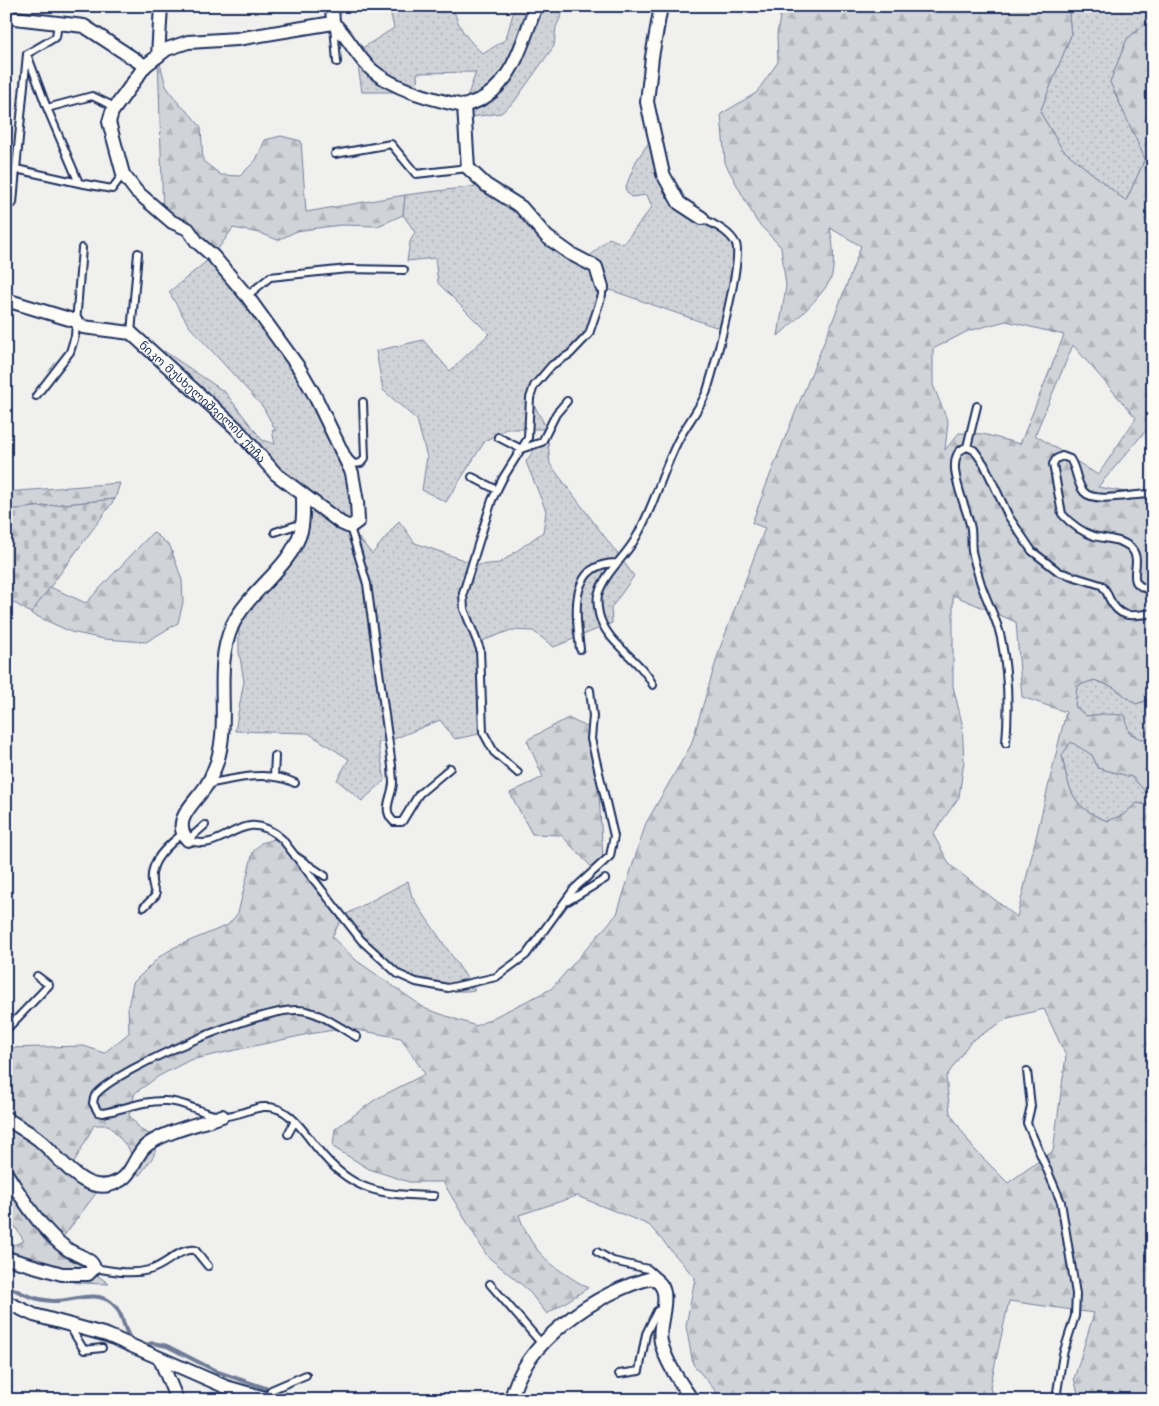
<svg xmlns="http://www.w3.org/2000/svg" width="1159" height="1406" viewBox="0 0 1159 1406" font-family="Mali,'Noto Sans Georgian',sans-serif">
<defs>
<pattern id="grass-dots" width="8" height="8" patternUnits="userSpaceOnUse" patternTransform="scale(1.25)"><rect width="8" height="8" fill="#d0d3d8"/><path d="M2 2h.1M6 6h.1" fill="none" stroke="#b2b5bc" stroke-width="1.8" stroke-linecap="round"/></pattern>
<pattern id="forest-firs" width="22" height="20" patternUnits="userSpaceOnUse" patternTransform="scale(1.25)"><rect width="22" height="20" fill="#d0d3d8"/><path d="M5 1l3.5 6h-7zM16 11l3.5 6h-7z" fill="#b2b5bc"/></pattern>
<pattern id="cemetery-stones" width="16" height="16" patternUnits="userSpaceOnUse" patternTransform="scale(1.25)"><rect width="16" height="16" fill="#d0d3d8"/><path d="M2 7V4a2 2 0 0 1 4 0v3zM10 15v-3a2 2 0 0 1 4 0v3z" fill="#b2b5bc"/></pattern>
</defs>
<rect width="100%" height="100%" fill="#f0f0ee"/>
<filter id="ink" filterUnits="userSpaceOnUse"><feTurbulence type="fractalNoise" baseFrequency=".02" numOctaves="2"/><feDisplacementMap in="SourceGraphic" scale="10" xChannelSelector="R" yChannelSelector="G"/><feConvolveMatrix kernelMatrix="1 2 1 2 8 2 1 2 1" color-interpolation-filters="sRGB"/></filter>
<g filter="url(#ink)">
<path fill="url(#grass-dots)" stroke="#76819b" d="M 389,6 L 453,6 C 457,27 468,40 483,54 L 506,39 L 515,6 L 566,6 L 556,27 L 554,46 L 514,102 L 501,113 L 464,118 L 464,106 L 476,72 L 417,73 L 418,92 L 362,92 L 356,52 L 394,28 Z
M 1068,6 L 1153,6 L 1153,18 L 1127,39 L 1110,82 L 1145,159 L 1126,201 L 1062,149 L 1040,112 L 1071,35 Z
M 654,135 L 679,203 L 728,233 L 737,245 L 723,325 L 716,327 L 602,287 L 595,317 L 580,343 L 554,362 L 538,385 L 533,403 L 547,429 L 550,464 L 634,576 L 611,608 L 612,623 L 554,647 L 533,631 L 511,630 L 477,643 L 485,733 L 455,739 L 440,720 L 389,741 L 378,743 L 385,780 L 362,801 L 337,780 L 349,759 L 308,733 L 235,731 L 244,681 L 239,652 L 239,621 L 292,556 L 303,497 L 157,358 L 164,351 L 225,392 L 262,440 L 275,444 L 272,430 L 276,431 L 263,407 L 189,326 L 169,292 L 213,256 L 314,394 L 357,502 L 350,527 L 372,554 L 399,521 L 415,543 L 478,565 L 500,563 L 543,532 L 546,511 L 526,462 L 547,429 L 506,429 L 485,441 L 446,502 L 422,490 L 427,457 L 417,420 L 383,390 L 376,351 L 423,340 L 450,371 L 489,334 L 438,283 L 435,258 L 407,261 L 410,242 L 415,232 L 403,215 L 405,195 L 486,185 L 585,261 L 609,238 L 623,244 L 652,207 L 647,195 L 631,197 L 625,189 L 636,161 Z
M 1094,680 L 1113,687 L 1136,704 L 1153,698 L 1153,738 L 1141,739 L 1102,714 L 1086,716 L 1075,706 L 1077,686 Z
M 1071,741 L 1092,755 L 1098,768 L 1132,777 L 1145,791 L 1153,789 L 1153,806 L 1137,803 L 1123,815 L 1107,821 C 1071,807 1069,790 1062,755 Z
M 408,881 L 412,897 L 475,990 C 443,996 403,978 379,957 C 366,945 355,929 343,916 Z"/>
<path fill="url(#forest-firs)" stroke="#76819b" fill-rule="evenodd" d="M 782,6 L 1068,6 L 1071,35 L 1040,112 L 1062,149 L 1126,201 L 1145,159 L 1110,82 L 1127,39 L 1153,18 L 1153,422 L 1098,487 L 1153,497 L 1153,698 L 1136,704 L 1113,687 L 1094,680 L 1077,686 L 1075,706 L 1086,716 L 1102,714 L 1125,715 L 1129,733 L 1141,739 L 1153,738 L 1153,789 L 1145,791 L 1132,777 L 1098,768 L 1092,755 L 1071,742 L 1062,755 C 1069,790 1071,807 1107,821 L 1123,815 L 1137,803 L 1153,806 L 1153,1400 L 1080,1400 L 1074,1379 L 1094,1313 L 1009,1301 L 990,1387 L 994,1400 L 723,1400 L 693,1364 L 686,1326 L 695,1278 L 649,1225 L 577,1196 L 519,1215 C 532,1254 554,1268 588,1288 L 547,1314 L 527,1289 L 487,1256 L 443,1182 L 409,1182 L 369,1169 L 333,1147 L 335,1129 L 376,1099 L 425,1074 L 401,1038 L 347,1028 L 309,1034 L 190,1060 L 159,1076 L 135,1093 L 129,1115 L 141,1130 L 160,1139 L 153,1157 L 139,1176 L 129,1149 L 109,1125 L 94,1125 L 70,1170 L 100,1188 L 57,1245 L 109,1284 L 78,1283 L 34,1271 L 6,1259 L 6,1248 L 24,1241 L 6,1212 L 6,1048 L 84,1046 L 104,1053 L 129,1033 L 128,1007 L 133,983 L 159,957 L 175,947 L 228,925 L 238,913 L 253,852 L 261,843 L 278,838 L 307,858 L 343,916 L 332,937 L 357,961 L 426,1009 L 476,1026 L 551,989 L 617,914 L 646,823 L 691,745 L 720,648 L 765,528 L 752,523 C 786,429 828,339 861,246 L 830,228 C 833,243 835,259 832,275 C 829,290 791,325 778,336 L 786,286 L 781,247 L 757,222 L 725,163 L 721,114 L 756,93 L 778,62 L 777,34 ZM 1006,321 L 1064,335 L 1020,444 L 983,434 L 959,433 L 945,450 L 948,422 L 933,385 L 933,349 L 968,331 ZM 1073,345 L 1136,418 L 1098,475 L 1035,435 ZM 953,595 L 1016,622 L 1022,697 L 1066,712 L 1017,917 L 950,865 L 933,834 L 959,797 L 964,761 L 962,723 L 953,686 ZM 1044,1009 L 1066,1056 L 1053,1151 L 1008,1183 L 973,1148 L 950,1113 L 946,1077 L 970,1042 L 1008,1018 Z
M 158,56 L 166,86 L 179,104 L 190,114 L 201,127 L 203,161 L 221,175 L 240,176 L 256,160 L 265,140 L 281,136 L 301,141 L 306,212 L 405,195 L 403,215 L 378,226 L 341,225 L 317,228 L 297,231 L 278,240 L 260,233 L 233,228 L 213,256 L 163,215 Z
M 120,483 L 115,499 L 6,510 L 6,492 Z
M 153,532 L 170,546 L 182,580 L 183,602 L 178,623 L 146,642 L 104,639 L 71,632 L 30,613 L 50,587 L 86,603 Z
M 568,718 L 595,731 L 603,858 L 598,874 L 561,835 L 532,834 L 510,793 L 543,777 L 527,740 Z"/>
<path fill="url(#cemetery-stones)" stroke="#76819b" d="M 115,499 L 31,613 L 6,598 L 6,510 Z
M 1148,1373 L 1153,1374 L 1153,1400 L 1150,1400 Z"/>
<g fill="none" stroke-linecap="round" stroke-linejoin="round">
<path stroke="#6f7b97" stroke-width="4" d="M 6,1285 C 22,1294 35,1300 53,1301 C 72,1302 95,1289 112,1303 C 125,1314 122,1330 133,1342
M 142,1346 L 153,1343 L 167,1346 L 218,1372 L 301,1400"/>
<g stroke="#1b2f5e" stroke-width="10">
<path id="lane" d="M 334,25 L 337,62
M 27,54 L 16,169 L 79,183 L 47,108 L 27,54 L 56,37 L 58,23
M 47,108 L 92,96 L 115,107
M 335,154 L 391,144 L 416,174 L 468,168
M 79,183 L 112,189 L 123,174
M 6,202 L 13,203 L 16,169
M 247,296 L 270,277 L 348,269 L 404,270
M 131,333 L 138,253
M 36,396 L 70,352 L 75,336 L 82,248
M 498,437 L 521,449 L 542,442 L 556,414 L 567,401
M 967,447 L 977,406
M 349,459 L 354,464 L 361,463 L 365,458 L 363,402
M 472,477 L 497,490
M 1153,494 C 1135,493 1095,504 1084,492 C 1076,483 1077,469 1070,459 L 1062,456 L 1056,459 L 1053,464 L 1062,514 C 1071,524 1082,532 1094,536 C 1106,539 1122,539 1131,548 C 1146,564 1119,585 1153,590
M 350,527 L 367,584 L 392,766 C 392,771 393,777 393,783 C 392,798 381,810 394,822 L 402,822 L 419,794 L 450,768
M 275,532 L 303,523
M 580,649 C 576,616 567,562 618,563
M 653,685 C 640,658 606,644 599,614 C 598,609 597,600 598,595 C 604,574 623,559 634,541 C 654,509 662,470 680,437 C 689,421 700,408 707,391 C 714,368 743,260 736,244 C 729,231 715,225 702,218
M 1006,743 C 1009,708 1008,672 1001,638 C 997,619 987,602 981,584 C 978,574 974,562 972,551 C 971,544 972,536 971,529 C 968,508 939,455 967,447 L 974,450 L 984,464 L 1009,517 L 1032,551 L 1059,572 L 1101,585 C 1106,589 1107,593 1109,598 C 1120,620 1132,616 1153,613
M 518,773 L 494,752 L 483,732 L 480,649 L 464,609 L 463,593 L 492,500 L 503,478 L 528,438 L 530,398 L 534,386 L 552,365 L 570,354 L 589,334 L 602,295 L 602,287
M 274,777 L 275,756
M 208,784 C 236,778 269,770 295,783
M 205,825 L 188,840 C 224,856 241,802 282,839 L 361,940 L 384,961 L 398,974 L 416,982 L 448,988 L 496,977 L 526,955 L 574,889 L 610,856 L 614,836 L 591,739 L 593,716 L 590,690
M 295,856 L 325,876
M 568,901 L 605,879
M 144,907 L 156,895 C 143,868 162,850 182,834
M 6,1030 L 49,985 L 37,976
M 357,1037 C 340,1028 319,1011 299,1010 C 262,1007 123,1066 97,1093 C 94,1095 94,1099 93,1103 L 98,1112 L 103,1113 C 124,1109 145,1100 166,1101 C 185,1101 203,1115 221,1116 C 243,1118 260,1098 284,1112 C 297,1120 307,1136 317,1148 C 351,1192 381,1195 434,1196
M 1027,1071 L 1031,1106 L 1027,1123 L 1061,1202 L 1076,1294 L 1075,1316 L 1063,1354 L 1057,1392 L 1060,1400
M 288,1134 L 295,1121
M 597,1252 L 613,1261 L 648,1269 L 658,1278
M 94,1268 C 112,1271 131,1275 149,1270 C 166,1266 178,1248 195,1250 L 208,1266
M 490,1284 L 542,1344
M 70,1327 L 84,1350 L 102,1348
M 619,1374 L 639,1371 L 646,1334 L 657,1311 L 664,1308
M 269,1399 L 271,1390 L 306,1375
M 500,1400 L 501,1397"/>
</g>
<g stroke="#1b2f5e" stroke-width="16">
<g id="street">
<path d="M 536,6 C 524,37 515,78 485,97 C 479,101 471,103 464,106 L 468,168 L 486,185 L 521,207 L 547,237 L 571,254 L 596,267 L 602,287"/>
<path d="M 661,6 L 652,57 L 647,102 L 663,174 L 679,203 L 702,218"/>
<path d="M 6,17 L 84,26 L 145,66 L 167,49 L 188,42 L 237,39 L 333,23 L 332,6"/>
<path d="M 333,23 C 347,35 353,50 365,63 C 385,87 434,100 464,106"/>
<path d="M 158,56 L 161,6"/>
<path id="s1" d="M 6,300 L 76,321 L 83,327 L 131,333 L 236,428 L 276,474 L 341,523 L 350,527 L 358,521 L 357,502 L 352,473 L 314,394 L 299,368 L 247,296 L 213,256 L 197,242 L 188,229 L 172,222 L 136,191 L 123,174 L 109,122 L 112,112 L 145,66"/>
<path d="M 188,840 C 170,821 195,803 206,786 C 211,779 214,770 217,762 C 231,717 213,670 232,626 C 249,590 290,569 301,531 C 304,520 303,508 303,496"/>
<path d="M 6,1118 C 16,1126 28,1131 38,1139 C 61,1157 85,1200 119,1181 C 133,1174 135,1154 147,1145 C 166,1131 200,1124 222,1116"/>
<path d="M 6,1173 C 23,1199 41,1230 67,1249 C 75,1255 92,1258 94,1268 L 88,1274 L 62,1274 L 6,1258"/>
<path d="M 6,1302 L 34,1315 L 107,1335 L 226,1387 L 272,1400"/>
<path d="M 160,1359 L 177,1400"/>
<path d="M 511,1400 C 523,1342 598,1291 652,1278 C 677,1289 656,1322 661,1342 C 666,1363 680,1382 692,1400"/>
</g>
</g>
<use href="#lane" stroke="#fdfcf7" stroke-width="6"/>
<use href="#street" stroke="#fdfcf7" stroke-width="12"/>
</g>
</g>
<g text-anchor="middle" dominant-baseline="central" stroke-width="5" stroke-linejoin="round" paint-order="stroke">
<g font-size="12" fill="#1b2f5e" stroke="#fdfcf7">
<text stroke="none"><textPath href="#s1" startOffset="230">ნიკო მუსხელიშვილის ქუჩა</textPath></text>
</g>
</g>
<rect width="1159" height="1406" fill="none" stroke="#fdfcf7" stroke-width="25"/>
<rect x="12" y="12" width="1134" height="1381" fill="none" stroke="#1b2f5e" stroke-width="2" filter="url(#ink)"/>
</svg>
